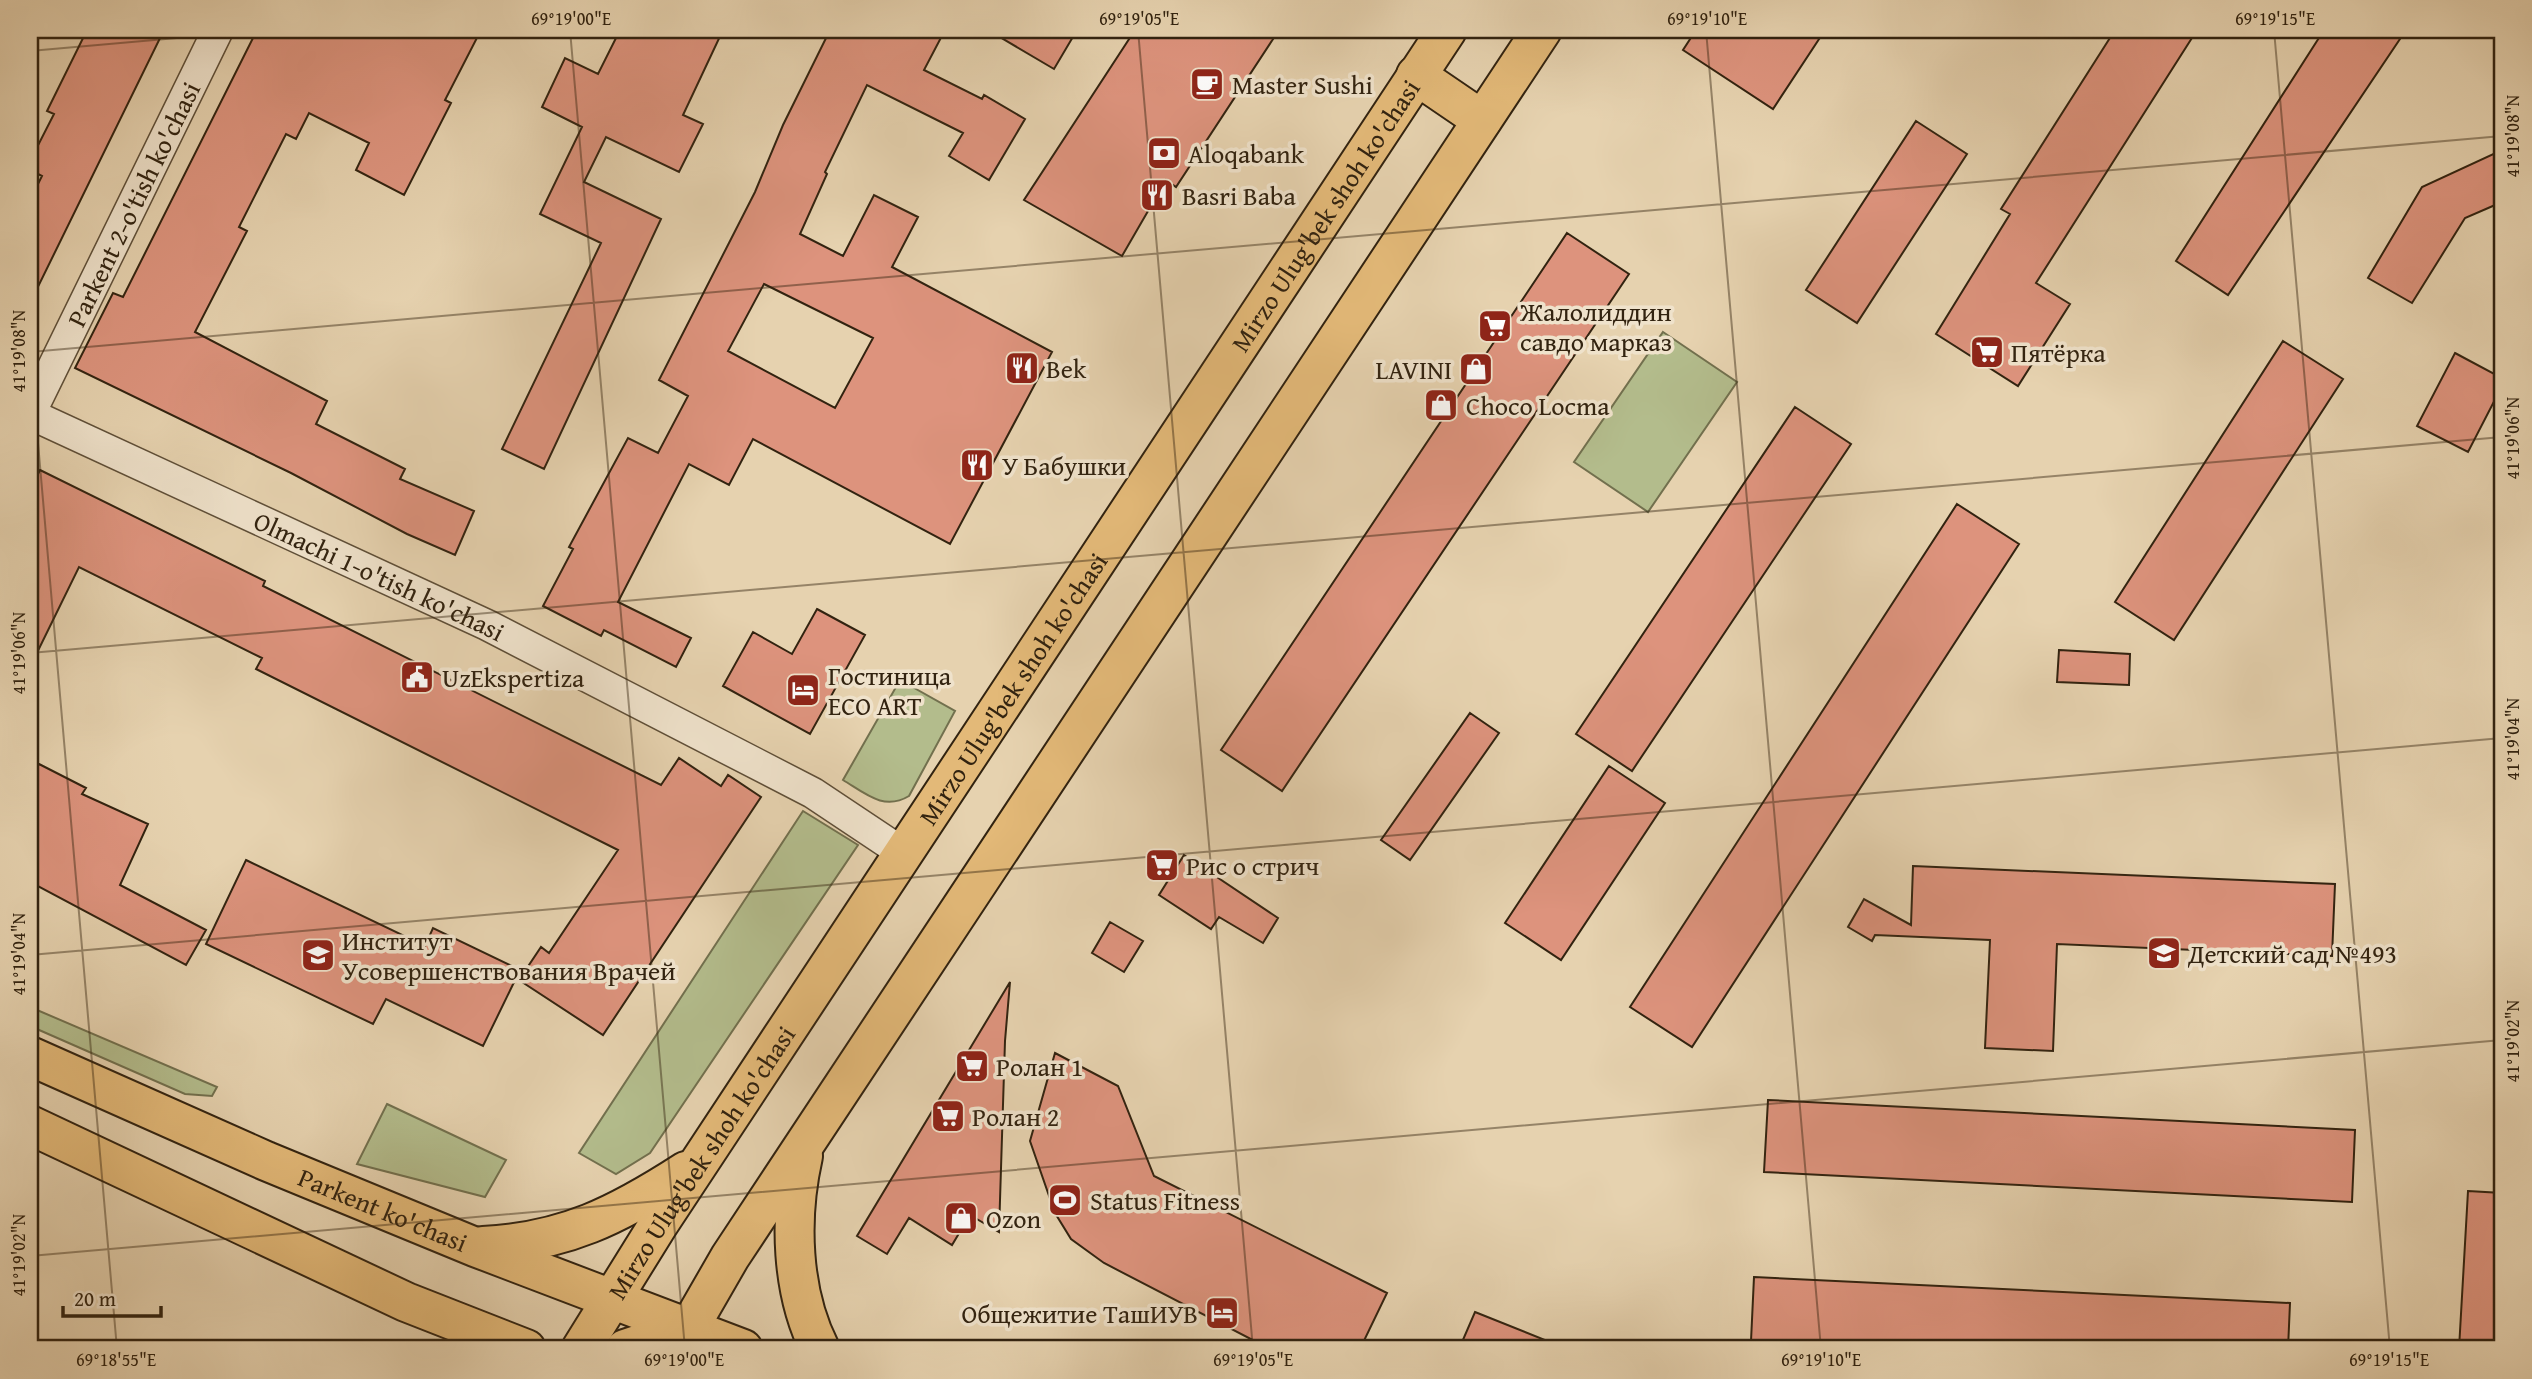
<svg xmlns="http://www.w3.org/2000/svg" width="2532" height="1379" viewBox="0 0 2532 1379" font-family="'Gentium Book Plus',serif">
<rect width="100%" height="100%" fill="#e6d2af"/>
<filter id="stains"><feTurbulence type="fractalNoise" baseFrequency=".00286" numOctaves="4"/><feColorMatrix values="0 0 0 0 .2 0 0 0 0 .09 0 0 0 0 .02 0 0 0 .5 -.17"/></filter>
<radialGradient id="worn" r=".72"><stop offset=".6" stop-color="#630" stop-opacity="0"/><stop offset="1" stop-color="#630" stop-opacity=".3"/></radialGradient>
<path fill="#b3bc8c" stroke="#72704e" stroke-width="2" d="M 1663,332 L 1737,382 L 1648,512 L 1574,462 Z
M 900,680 L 955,711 L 909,796 C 884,811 866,794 843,780 Z
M 803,811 L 858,845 L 650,1153 L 616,1174 L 579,1153 Z
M 30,1007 L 217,1087 L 212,1096 L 185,1094 L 30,1026 Z
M 387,1104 L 506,1160 L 485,1197 L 357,1164 Z"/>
<path fill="#dd937d" stroke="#322310" stroke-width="2" fill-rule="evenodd" d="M 87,30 L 164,30 L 30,303 L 30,200 L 42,176 L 30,170 L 30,161 L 54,114 L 47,111 Z
M 257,30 L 481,30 L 445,100 L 451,103 L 404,195 L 356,170 L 369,143 L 309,113 L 296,139 L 286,134 L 239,227 L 247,231 L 195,332 L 327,401 L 316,424 L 405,469 L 400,479 L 474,511 L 455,555 L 407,534 L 291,473 L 75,368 L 113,293 L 123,297 Z
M 620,30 L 723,30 L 683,115 L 703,124 L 679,172 L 606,137 L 584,182 L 661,219 L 544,469 L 502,449 L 601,243 L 540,214 L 582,127 L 542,107 L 565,58 L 598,74 Z
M 830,30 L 945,30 L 924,70 L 982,99 L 984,95 L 1025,119 L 989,180 L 949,156 L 963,133 L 867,85 L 825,172 L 827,174 L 800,234 L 843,256 L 874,195 L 918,217 L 892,267 L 1052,352 L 950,544 L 753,439 L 729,485 L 689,464 L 618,602 L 691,638 L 676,667 L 604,630 L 601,636 L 543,606 L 573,549 L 569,547 L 628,438 L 658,453 L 688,396 L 659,380 L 755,192 L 783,125 ZM 764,284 L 873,338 L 835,408 L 728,351 Z
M 988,30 L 1077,30 L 1054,69 Z
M 1135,30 L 1279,30 L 1176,187 L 1166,180 L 1122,256 L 1024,200 Z
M 1696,30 L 1825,30 L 1773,109 L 1683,50 Z
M 2115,30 L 2197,30 L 2036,283 L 2070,304 L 2018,386 L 1936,334 L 2010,214 L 2001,209 Z
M 2324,30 L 2406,30 L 2228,295 L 2176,261 Z
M 1916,121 L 1967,154 L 1857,323 L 1806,290 Z
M 2502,150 L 2502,202 L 2465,218 L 2412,303 L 2368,278 L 2422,187 Z
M 1567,233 L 1629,274 L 1282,791 L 1221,750 Z
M 2283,341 L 2343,379 L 2174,640 L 2115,602 Z
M 2455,353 L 2502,378 L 2502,386 L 2468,452 L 2417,426 Z
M 1795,407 L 1851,444 L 1632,771 L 1576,734 Z
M 40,470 L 265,581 L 263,586 L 661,785 L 679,758 L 721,786 L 728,775 L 761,797 L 603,1035 L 519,980 L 541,947 L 549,953 L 618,850 L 256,669 L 262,658 L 79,567 L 30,667 L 30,490 Z
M 1957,504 L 2019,544 L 1692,1047 L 1630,1007 Z
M 817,609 L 865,635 L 810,734 L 723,686 L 753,632 L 792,654 Z
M 2059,650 L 2130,654 L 2129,685 L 2057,682 Z
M 1470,713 L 1499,733 L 1410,860 L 1381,840 Z
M 39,764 L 86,788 L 82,794 L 148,824 L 120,885 L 206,930 L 186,965 L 30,882 L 30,782 Z
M 1609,766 L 1665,803 L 1561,960 L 1505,923 Z
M 1184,855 L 1278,918 L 1263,943 L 1219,917 L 1211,929 L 1159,895 Z
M 246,860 L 425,946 L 433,928 L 520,970 L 483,1046 L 386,999 L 373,1024 L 206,944 Z
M 1913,866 L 2335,884 L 2332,956 L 2057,944 L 2053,1051 L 1985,1048 L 1990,940 L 1875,935 L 1872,941 L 1848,927 L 1864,899 L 1911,925 Z
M 1110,922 L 1143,941 L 1124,972 L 1092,953 Z
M 1010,982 L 1005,1041 L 999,1232 L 970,1215 L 952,1245 L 909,1218 L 887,1254 L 857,1236 Z
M 1055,1053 L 1118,1086 L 1154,1176 L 1387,1293 L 1360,1349 L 1270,1349 L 1104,1263 L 1071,1239 L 1055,1213 L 1030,1141 Z
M 1768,1100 L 2355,1130 L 2352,1202 L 1764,1172 Z
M 2468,1191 L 2502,1193 L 2502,1349 L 2459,1349 Z
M 1754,1277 L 2290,1303 L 2288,1349 L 1925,1349 L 1751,1341 Z
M 1475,1312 L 1565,1348 L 1564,1349 L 1459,1349 Z"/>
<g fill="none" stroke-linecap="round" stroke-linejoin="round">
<g stroke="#5f4f38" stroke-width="33">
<g id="street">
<path id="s1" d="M 30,414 L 487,625 L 813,793 L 903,853"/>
<path id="s2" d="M 30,414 L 218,30"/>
</g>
</g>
<g stroke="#322310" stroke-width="42">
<g id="primary">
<path d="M 1416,75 L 1482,120"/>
<path id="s3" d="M 30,1056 L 266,1161 L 475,1247 L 743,1349"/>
<path d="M 30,1125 L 406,1302 L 526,1349"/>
<path d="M 803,1156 C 789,1218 791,1292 820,1349"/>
<path d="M 483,1246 C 565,1242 618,1215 686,1171"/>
<path id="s4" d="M 581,1349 L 658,1225 L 1447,30"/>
<path d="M 625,1349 L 688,1328"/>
<path d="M 677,1349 L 730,1257 L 1542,30"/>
</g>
</g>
<use href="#street" stroke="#efe2cb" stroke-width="30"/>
<use href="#primary" stroke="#e3b978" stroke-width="38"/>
</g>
<path fill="none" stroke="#322310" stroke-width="2" stroke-opacity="0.45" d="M 570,30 L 685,1349M 1138,30 L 1253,1349M 1706,30 L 1821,1349M 2274,30 L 2390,1349M 30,51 L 267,30M 30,351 L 117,1349M 30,352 L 2502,136M 30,653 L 2502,437M 30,955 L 2502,738M 30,1256 L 2502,1040M 2411,1349 L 2502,1341"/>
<defs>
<g id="cafe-square" transform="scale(1.75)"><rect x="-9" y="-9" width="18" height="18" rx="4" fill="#8f2418" stroke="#efe2cb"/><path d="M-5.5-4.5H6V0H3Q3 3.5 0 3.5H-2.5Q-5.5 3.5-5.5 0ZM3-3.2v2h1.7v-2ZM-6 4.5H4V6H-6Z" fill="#fff"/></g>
<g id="bank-square" transform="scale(1.75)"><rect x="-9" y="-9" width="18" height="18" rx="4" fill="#8f2418" stroke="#efe2cb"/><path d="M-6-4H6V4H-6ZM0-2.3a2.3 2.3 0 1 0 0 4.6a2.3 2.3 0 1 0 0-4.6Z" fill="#fff"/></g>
<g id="restaurant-square" transform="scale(1.75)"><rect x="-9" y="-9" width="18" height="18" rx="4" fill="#8f2418" stroke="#efe2cb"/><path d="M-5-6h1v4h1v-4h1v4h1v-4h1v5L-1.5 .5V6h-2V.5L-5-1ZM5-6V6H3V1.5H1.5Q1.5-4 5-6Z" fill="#fff"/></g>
<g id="supermarket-square" transform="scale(1.75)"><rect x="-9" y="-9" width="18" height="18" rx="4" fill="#8f2418" stroke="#efe2cb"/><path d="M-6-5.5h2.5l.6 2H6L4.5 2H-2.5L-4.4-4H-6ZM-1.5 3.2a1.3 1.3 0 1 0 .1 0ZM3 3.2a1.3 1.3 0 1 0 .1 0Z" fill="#fff"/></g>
<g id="shop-square" transform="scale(1.75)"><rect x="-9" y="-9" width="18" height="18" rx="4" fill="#8f2418" stroke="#efe2cb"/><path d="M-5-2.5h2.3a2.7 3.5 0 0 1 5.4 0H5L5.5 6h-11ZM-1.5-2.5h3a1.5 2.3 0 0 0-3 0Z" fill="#fff"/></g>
<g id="civic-square" transform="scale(1.75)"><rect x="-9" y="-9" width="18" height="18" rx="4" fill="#8f2418" stroke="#efe2cb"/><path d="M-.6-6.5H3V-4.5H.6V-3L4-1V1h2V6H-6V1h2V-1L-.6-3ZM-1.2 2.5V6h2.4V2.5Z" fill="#fff"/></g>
<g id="hotel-square" transform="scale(1.75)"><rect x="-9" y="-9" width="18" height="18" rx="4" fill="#8f2418" stroke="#efe2cb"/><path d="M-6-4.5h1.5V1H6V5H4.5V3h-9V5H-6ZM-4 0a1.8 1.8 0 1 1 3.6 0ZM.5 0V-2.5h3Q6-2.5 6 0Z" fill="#fff"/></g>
<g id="school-square" transform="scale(1.75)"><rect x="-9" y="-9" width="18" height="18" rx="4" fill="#8f2418" stroke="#efe2cb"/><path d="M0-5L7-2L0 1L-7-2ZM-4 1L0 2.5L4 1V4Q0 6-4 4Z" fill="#fff"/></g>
<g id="university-square" transform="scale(1.75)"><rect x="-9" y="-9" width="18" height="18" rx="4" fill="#8f2418" stroke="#efe2cb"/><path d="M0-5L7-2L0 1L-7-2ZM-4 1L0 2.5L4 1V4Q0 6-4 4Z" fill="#fff"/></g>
<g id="stadium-square" transform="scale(1.75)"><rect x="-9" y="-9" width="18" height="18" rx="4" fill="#8f2418" stroke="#efe2cb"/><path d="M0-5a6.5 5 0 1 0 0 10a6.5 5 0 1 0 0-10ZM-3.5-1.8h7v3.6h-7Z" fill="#fff"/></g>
</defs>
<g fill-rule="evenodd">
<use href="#cafe-square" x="1207" y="84"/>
<use href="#bank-square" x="1164" y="153"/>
<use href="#restaurant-square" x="1157" y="195"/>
<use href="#supermarket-square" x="1495" y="326"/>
<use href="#supermarket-square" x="1987" y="352"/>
<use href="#restaurant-square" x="1022" y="368"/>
<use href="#shop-square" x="1476" y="369"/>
<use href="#shop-square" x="1441" y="405"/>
<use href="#restaurant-square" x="977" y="465"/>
<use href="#civic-square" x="417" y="677"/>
<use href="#hotel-square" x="803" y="690"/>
<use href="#supermarket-square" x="1162" y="865"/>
<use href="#school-square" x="2164" y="953"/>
<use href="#university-square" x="318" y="955"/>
<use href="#supermarket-square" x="972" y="1066"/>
<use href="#supermarket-square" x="948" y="1116"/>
<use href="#stadium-square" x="1065" y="1200"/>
<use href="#shop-square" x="961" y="1218"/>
<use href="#hotel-square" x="1222" y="1313"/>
</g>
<g text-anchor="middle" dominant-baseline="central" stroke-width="7" stroke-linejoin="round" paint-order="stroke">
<g font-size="26" fill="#322310" stroke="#efe2cb" text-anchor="start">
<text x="1232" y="84">Master Sushi</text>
<text x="1188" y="153">Aloqabank</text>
<text x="1182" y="195">Basri Baba</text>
<text x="1520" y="311">Жалолиддин<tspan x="1520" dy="30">савдо марказ</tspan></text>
<text x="2011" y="352">Пятёрка</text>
<text x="1046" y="368">Bek</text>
<text x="1452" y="369" text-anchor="end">LAVINI</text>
<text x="1466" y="405">Choco Locma</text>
<text x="1002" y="465">У Бабушки</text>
<text x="828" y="675">Гостиница<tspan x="828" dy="30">ECO ART</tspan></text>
<text x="442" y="677">UzEkspertiza</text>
<text x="1186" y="865">Рис о стрич</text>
<text x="342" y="940">Институт<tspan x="342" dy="30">Усовершенствования Врачей</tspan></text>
<text x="2188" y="953">Детский сад №493</text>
<text x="996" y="1066">Ролан 1</text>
<text x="972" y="1116">Ролан 2</text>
<text x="1090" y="1200">Status Fitness</text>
<text x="986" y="1218">Ozon</text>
<text x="1198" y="1313" text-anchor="end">Общежитие ТашИУВ</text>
</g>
<g font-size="26" fill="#322310" stroke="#efe2cb">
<text stroke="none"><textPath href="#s2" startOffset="234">Parkent 2-o'tish ko'chasi</textPath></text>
<text stroke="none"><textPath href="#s4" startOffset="1356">Mirzo Ulug'bek shoh ko'chasi</textPath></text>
<text stroke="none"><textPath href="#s1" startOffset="385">Olmachi 1-o'tish ko'chasi</textPath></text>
<text stroke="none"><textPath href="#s4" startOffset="789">Mirzo Ulug'bek shoh ko'chasi</textPath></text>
<text stroke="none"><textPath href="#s4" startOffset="222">Mirzo Ulug'bek shoh ko'chasi</textPath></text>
<text stroke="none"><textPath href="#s3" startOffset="385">Parkent ko'chasi</textPath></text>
</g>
</g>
<rect width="2532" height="1379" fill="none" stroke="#e6d2af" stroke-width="77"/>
<path d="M63 1306v10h98v-10" fill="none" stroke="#322310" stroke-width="3.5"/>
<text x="74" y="1306" font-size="21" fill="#322310" stroke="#efe2cb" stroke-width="5" paint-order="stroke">20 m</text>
<rect x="38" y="38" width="2456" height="1302" fill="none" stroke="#322310" stroke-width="2.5"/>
<g font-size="18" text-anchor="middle" fill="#322310">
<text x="571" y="25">69°19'00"E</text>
<text x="1139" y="25">69°19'05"E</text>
<text x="1707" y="25">69°19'10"E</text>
<text x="2275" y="25">69°19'15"E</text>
<text transform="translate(2513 136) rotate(-90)" y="6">41°19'08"N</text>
<text transform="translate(19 351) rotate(-90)" y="6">41°19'08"N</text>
<text transform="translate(2513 438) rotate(-90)" y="6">41°19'06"N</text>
<text transform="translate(19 653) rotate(-90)" y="6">41°19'06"N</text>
<text transform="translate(2513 739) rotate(-90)" y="6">41°19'04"N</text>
<text transform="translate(19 954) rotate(-90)" y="6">41°19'04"N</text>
<text transform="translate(2513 1041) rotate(-90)" y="6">41°19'02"N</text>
<text transform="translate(19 1255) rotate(-90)" y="6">41°19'02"N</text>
<text x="116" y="1366">69°18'55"E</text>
<text x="684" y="1366">69°19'00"E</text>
<text x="1253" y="1366">69°19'05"E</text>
<text x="1821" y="1366">69°19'10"E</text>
<text x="2389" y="1366">69°19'15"E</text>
</g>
<rect width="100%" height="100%" filter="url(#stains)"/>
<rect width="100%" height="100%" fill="url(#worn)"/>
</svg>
